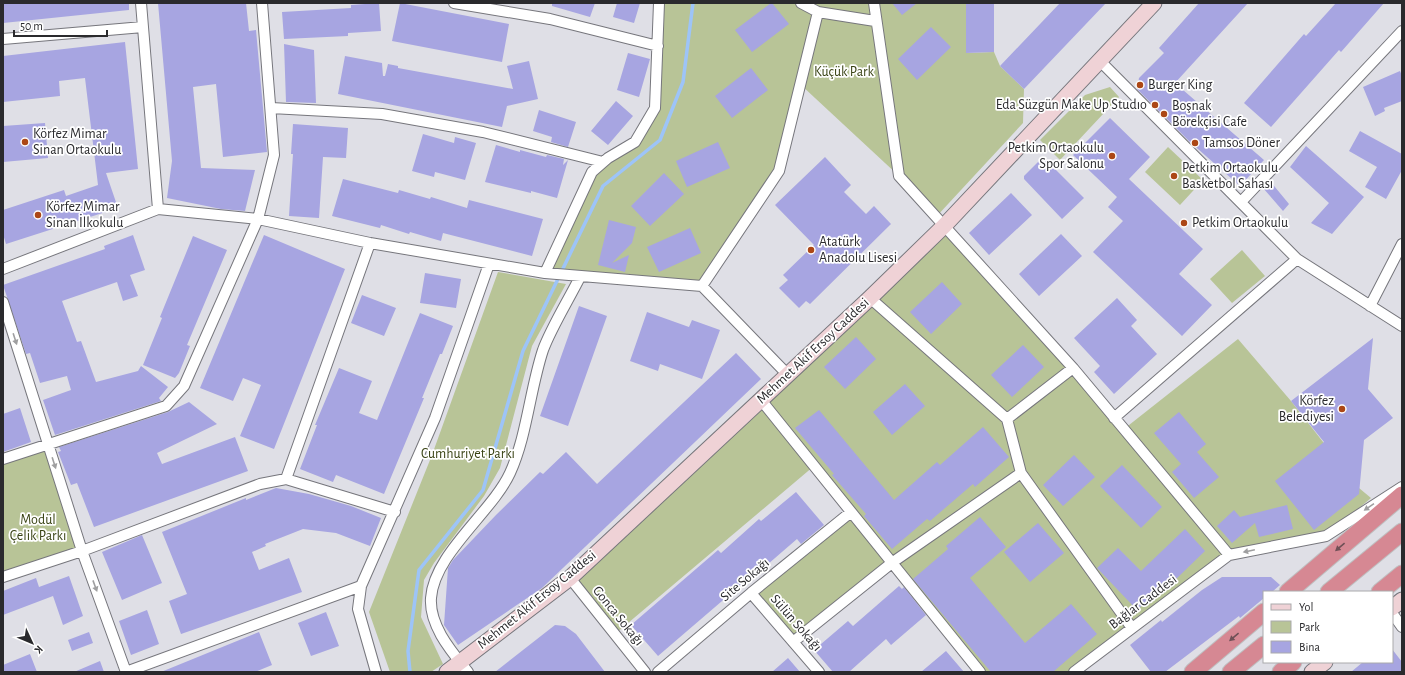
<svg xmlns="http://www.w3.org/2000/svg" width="1405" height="675" viewBox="0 0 1405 675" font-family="'Alegreya Sans',sans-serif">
<rect width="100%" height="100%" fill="#dfdfe6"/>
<path fill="#b8c497" d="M 659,3 L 966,3 L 966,53 L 994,52 L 1000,66 L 1024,89 L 1023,123 L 936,217 L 899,176 L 801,85 L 779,171 L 702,286 L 545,273 L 592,172 L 635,142 L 655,108 Z
M 1110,87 L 1119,97 L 1060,160 L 1040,140 L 1085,95 Z
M 1168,147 L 1203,180 L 1180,205 L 1145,172 Z
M 944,226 L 1124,429 L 1238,339 L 1291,401 L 1359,488 L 1371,498 L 1326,536 L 1229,556 L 1074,672 L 980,672 L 893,562 L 793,642 L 751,593 L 851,512 L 814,466 L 615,634 L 570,578 Z
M 1242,250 L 1265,276 L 1232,303 L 1210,279 Z
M 498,272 L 566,284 L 532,346 L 500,468 L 484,496 L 434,563 L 424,580 L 421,617 L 443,664 L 431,672 L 390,672 L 369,612 L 432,455 Z
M 48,444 L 82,551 L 3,577 L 3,459 Z"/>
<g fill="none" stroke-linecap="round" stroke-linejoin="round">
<path stroke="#9dc4f8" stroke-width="3.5" d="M 410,672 L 408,651 L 419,570 L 483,490 L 523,351 L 603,186 L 660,140 L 683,82 L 693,3"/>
</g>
<path fill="#a7a5e1" d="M 3,3 L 129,3 L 129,10 L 3,23 Z
M 158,3 L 246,3 L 249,31 L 256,30 L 267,152 L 223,157 L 216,84 L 193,87 L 201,168 L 255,170 L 245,211 L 221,209 L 167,198 L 172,161 Z
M 379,3 L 381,31 L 348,33 L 348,36 L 284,39 L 282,12 L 351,8 L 351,5 Z
M 400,3 L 509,24 L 502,62 L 392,41 Z
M 552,3 L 595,3 L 590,17 L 552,6 Z
M 617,3 L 640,3 L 634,23 L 613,17 Z
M 771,3 L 772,3 L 789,24 L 752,52 L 735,30 Z
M 892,3 L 917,3 L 902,15 Z
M 966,3 L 994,3 L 994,52 L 966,53 Z
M 1060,3 L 1106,3 L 1024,89 L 1000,66 Z
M 1199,3 L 1248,3 L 1175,83 L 1264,160 L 1240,186 L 1190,142 L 1137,89 L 1139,78 L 1164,53 L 1159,48 Z
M 1336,3 L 1384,3 L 1341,52 L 1339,50 L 1271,127 L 1244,103 L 1304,34 L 1306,36 Z
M 931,27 L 951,47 L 917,80 L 898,59 Z
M 125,42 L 138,169 L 106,173 L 118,208 L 6,244 L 3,234 L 3,210 L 64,190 L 66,196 L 98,185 L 85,78 L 59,81 L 60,96 L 3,102 L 3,56 Z
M 284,44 L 314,50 L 316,103 L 286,102 Z
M 628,53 L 650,59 L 639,97 L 617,90 Z
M 345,56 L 382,63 L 383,76 L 385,76 L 388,64 L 398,66 L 398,68 L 513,89 L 507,66 L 529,61 L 538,99 L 507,106 L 502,127 L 338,94 Z
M 751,68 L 768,90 L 732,118 L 715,96 Z
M 1400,71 L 1402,76 L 1402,101 L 1384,108 L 1385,111 L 1375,116 L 1363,87 Z
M 616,101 L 633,116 L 608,145 L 591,131 Z
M 539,110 L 576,122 L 568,147 L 551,142 L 552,137 L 533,131 Z
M 1110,118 L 1150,157 L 1129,179 L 1203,249 L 1179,274 L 1212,305 L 1182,336 L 1093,252 L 1123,221 L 1108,207 L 1117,197 L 1073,155 Z
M 45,123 L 48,158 L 3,162 L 3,126 Z
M 293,124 L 348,128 L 346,158 L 323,157 L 319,218 L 289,216 L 293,154 L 291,154 Z
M 1360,131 L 1402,154 L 1402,170 L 1386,199 L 1365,187 L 1377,167 L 1349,151 Z
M 423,134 L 454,143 L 455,137 L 476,143 L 465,180 L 435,172 L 434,177 L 412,171 Z
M 718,142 L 730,168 L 687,187 L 676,161 Z
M 496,145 L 520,152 L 520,150 L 546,157 L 547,155 L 564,159 L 563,165 L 568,160 L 557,198 L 531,191 L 531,193 L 485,182 Z
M 1306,146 L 1364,197 L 1332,234 L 1311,223 L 1329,203 L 1290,167 Z
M 825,157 L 851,185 L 844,192 L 866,214 L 874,206 L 891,224 L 810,304 L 806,301 L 799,308 L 779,288 L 788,280 L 783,275 L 814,245 L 775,205 Z
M 1043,157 L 1084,198 L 1062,219 L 1024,179 L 1024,176 Z
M 664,173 L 684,194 L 650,226 L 631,206 Z
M 343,179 L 398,193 L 399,190 L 430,199 L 431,197 L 467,208 L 469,200 L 543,219 L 532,256 L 443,233 L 441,241 L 410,232 L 409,234 L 381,225 L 380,228 L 332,216 Z
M 1270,181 L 1289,204 L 1283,211 L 1263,188 Z
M 1011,193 L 1032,215 L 989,255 L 969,233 Z
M 609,220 L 636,227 L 632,243 L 612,263 L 629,255 L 625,272 L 598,265 Z
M 690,228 L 701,253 L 659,272 L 647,247 Z
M 1061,234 L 1082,256 L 1039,296 L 1019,274 Z
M 133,235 L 145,270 L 130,275 L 138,296 L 123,301 L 117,282 L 62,301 L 77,342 L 81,341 L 96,382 L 138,371 L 141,366 L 168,387 L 159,398 L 161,401 L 55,435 L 43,400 L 71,390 L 67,376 L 40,383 L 30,353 L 26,354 L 3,285 L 105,249 L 104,246 Z
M 264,235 L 345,269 L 274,449 L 240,436 L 261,385 L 243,378 L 233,401 L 200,388 Z
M 193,236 L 227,250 L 187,345 L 190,346 L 179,373 L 175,378 L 143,365 L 162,318 L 160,317 Z
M 425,273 L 461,279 L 456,308 L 420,303 Z
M 942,282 L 962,304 L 931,334 L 910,312 Z
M 362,295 L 396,308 L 384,336 L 351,323 Z
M 1117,298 L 1137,320 L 1131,326 L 1157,354 L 1114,394 L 1094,372 L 1100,366 L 1074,338 Z
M 579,306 L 607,316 L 568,426 L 540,416 Z
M 647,312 L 689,327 L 692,320 L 720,330 L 702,379 L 660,364 L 658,371 L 630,361 Z
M 420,313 L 453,326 L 442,354 L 440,354 L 422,398 L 424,398 L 384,494 L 336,475 L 333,482 L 300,469 L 317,425 L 315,425 L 339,368 L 372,381 L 359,413 L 377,420 Z
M 856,337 L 876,359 L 845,389 L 824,367 Z
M 1373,338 L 1368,389 L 1393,418 L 1364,440 L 1359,494 L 1314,530 L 1275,481 L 1324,442 L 1291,401 Z
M 1023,345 L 1044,367 L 1012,397 L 991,375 Z
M 736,353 L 761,379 L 542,588 L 458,645 L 444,625 L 448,568 L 453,560 L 496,515 L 540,472 L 543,474 L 566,452 L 597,484 Z
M 905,384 L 925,406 L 892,435 L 873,412 Z
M 189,402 L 217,424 L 157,453 L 162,464 L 235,437 L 248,471 L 94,527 L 77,483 L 71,485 L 58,452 L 61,451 L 59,447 L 168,412 Z
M 20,408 L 31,442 L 3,452 L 3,414 Z
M 819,410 L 894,500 L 937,462 L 940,465 L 983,427 L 1009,457 L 975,487 L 973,484 L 930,521 L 927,519 L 892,549 L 864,516 L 866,514 L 832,475 L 834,474 L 795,428 Z
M 1179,412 L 1206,444 L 1197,452 L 1219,477 L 1194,498 L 1172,472 L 1181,464 L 1154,433 Z
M 1074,455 L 1095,477 L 1063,506 L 1043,485 Z
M 1122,465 L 1162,507 L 1141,528 L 1100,486 Z
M 276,488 L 309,494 L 351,506 L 381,518 L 370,546 L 336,533 L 303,529 L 265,544 L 266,546 L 252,552 L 259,570 L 289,558 L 302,592 L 181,634 L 169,601 L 187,594 L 162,532 L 246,498 L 246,500 Z
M 796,492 L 824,525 L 801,544 L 797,539 L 752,578 L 750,577 L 658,656 L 631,625 L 718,550 L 721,553 L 759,519 L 761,521 Z
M 1287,505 L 1293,529 L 1259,537 L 1255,523 L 1232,543 L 1217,526 L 1234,510 L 1240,517 Z
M 980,517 L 1006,547 L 970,578 L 1025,643 L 1071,604 L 1097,634 L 1053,672 L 991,672 L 913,579 L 948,549 L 946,546 Z
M 1038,523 L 1064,553 L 1030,582 L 1004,552 Z
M 1185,529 L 1205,551 L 1174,581 L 1171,578 L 1137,610 L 1097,568 L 1118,548 L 1141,571 Z
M 142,535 L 162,583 L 122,600 L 102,552 Z
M 69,576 L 83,616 L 63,625 L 53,596 L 3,615 L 3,591 L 36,578 L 39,587 Z
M 1222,577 L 1271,577 L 1280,585 L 1272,592 L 1264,592 L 1264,598 L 1240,618 L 1239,616 L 1165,672 L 1151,672 L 1130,645 L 1161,620 L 1162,622 L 1202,590 Z
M 899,586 L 902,589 L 904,587 L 926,615 L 891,645 L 886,639 L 849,672 L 833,672 L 814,650 L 848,621 L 853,626 Z
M 147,610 L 159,644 L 131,655 L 119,621 Z
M 326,612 L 339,646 L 311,656 L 298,623 Z
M 555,625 L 565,626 L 576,634 L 605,672 L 495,672 Z
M 89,632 L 93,643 L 72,651 L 68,640 Z
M 259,632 L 272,665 L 255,672 L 161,672 Z
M 1392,649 L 1402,662 L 1402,672 L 1351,672 L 1363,662 L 1392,662 Z
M 946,651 L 964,672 L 921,672 Z
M 30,654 L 37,672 L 3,672 L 3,665 Z
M 788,658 L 800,672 L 772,672 Z
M 100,661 L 104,672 L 74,672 Z"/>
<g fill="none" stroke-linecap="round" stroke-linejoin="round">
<g stroke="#76767c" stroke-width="12">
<path id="minor" d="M 141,3 L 158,209
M 454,3 L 550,19 L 658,46
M 801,3 L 818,12 L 875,21
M 874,3 L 899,176 L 1073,368 L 1229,555
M 3,39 L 143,27
M 1100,61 L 1297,259 L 1402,326
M 271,108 L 382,114 L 483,132 L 603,162
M 1241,202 L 1402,31
M 3,269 L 158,209 L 258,219 L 370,243 L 545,273 L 702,286 L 788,375
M 545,273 L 592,172 L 608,158 L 635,142 L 655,108 L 659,3
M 702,286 L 779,171 L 818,12
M 870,298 L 1007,419 L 1021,473
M 3,302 L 82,551 L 126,672
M 1370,306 L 1402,244
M 761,400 L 980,672
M 1114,418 L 1297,259
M 1007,419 L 1073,368
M 3,459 L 166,406 L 184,386 L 258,219 L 274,155 L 262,3
M 286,479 L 370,243
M 3,577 L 82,551 L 260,484 L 286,479 L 395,512
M 570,578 L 645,672
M 751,593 L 819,672
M 1392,613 L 1402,627
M 793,642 L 893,562 L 1021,473 L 1132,628
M 126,672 L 361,586
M 376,672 L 358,609 L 361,586 L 435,418 L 489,264
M 468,672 C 452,652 429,626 431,598 C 434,554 492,512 510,473 C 527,436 530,389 543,350 C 551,328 569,299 580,277
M 658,672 L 751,593 L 851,512
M 1074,672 L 1229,555 L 1326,536 L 1402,487"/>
</g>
<g stroke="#76767c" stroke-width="17">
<path id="secondary" d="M 1392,608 L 1402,600
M 447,672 L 570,578 L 870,298 L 944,226 L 1154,3
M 1312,672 L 1325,662"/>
</g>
<g stroke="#bfbfc0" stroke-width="19">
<path id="trunk" d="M 1288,592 L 1402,495
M 1329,592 L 1402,532
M 1380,592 L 1402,574
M 1193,672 L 1264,612
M 1231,672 L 1264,645
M 1281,672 L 1293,662"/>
</g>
<use href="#minor" stroke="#fff" stroke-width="10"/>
<use href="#secondary" stroke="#efd2d6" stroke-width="15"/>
<use href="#trunk" stroke="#d68893" stroke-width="17"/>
</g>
<defs><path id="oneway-solid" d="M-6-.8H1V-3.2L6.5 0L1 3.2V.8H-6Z"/></defs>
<g fill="#9f9fa0">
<use href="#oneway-solid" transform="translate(15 339) rotate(72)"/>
<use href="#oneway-solid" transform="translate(54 463) rotate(72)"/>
<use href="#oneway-solid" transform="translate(1369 507) rotate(146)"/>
<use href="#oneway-solid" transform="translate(1249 551) rotate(168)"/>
<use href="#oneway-solid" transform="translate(95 586) rotate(70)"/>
</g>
<g fill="#6f5056">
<use href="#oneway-solid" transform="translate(1340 547) rotate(140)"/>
<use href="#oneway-solid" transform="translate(1234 637) rotate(140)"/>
</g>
<g fill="#ac4716" stroke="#fff" stroke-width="1.5">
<circle cx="1140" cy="85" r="4"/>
<circle cx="1155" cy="105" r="4"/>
<circle cx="1164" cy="114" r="4"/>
<circle cx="25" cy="142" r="4"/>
<circle cx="1195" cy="143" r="4"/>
<circle cx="1112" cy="156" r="4"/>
<circle cx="1174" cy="176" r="4"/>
<circle cx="38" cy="215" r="4"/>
<circle cx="1184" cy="223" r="4"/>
<circle cx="811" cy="250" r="4"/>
<circle cx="1342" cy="409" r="4"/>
</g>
<g text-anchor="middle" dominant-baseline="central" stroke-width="3.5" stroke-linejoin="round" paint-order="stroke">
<g font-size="14" fill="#394314" stroke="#fff">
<text x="844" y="72">Küçük Park</text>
<text x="468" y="454">Cumhuriyet Parkı</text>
<text x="38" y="520">Modül<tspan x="38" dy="16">Çelik Parkı</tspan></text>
</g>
<g font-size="14" fill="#2a2a2d" stroke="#fff" text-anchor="start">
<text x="1148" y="85">Burger King</text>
<text x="1147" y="105" text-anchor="end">Eda Süzgün Make Up Studıo</text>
<text x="1172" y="106">Boşnak<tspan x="1172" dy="16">Börekçisi Cafe</tspan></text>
<text x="33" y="134">Körfez Mimar<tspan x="33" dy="16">Sinan Ortaokulu</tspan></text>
<text x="1203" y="143">Tamsos Döner</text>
<text x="1104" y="148" text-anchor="end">Petkim Ortaokulu<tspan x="1104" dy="16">Spor Salonu</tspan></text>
<text x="1182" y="168">Petkim Ortaokulu<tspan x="1182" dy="16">Basketbol Sahası</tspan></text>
<text x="46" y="207">Körfez Mimar<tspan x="46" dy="16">Sinan İlkokulu</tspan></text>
<text x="1192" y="223">Petkim Ortaokulu</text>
<text x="819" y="242">Atatürk<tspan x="819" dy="16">Anadolu Lisesi</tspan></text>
<text x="1334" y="401" text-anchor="end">Körfez<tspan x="1334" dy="16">Belediyesi</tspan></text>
</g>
<g font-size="14" fill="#2a2a2d" stroke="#fff">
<text transform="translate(813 351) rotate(-43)">Mehmet Akif Ersoy Caddesi</text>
<text transform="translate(745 580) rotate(-40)">Site Sokağı</text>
<text transform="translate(537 600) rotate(-39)">Mehmet Akif Ersoy Caddesi</text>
<text transform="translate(1143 602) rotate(-37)">Bağlar Caddesi</text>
<text transform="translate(618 616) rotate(51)">Gonca Sokağı</text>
<text transform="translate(796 623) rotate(49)">Sülün Sokağı</text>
</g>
</g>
<rect width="1405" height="675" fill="none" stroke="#2a2a2d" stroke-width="8"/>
<rect x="1263" y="591" width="130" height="72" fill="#ffffff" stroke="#aaaaab"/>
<rect x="1271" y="604" width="20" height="6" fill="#efd2d6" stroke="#aaaaab"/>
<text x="1299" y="611" font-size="12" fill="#2a2a2d">Yol</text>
<rect x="1271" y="621" width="20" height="12" fill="#b8c497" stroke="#aaaaab"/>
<text x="1299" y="631" font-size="12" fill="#2a2a2d">Park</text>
<rect x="1271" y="641" width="20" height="12" fill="#a7a5e1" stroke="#aaaaab"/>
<text x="1299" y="651" font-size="12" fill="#2a2a2d">Bina</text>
<g transform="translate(32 643) rotate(134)" stroke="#ffffff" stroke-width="3" paint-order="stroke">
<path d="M0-3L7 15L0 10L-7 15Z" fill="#2a2a2d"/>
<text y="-6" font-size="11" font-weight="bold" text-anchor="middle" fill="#2a2a2d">K</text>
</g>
<path d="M14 30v6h93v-6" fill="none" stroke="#2a2a2d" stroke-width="2"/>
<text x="20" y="30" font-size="12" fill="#2a2a2d" stroke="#ffffff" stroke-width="3" paint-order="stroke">50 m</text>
</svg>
